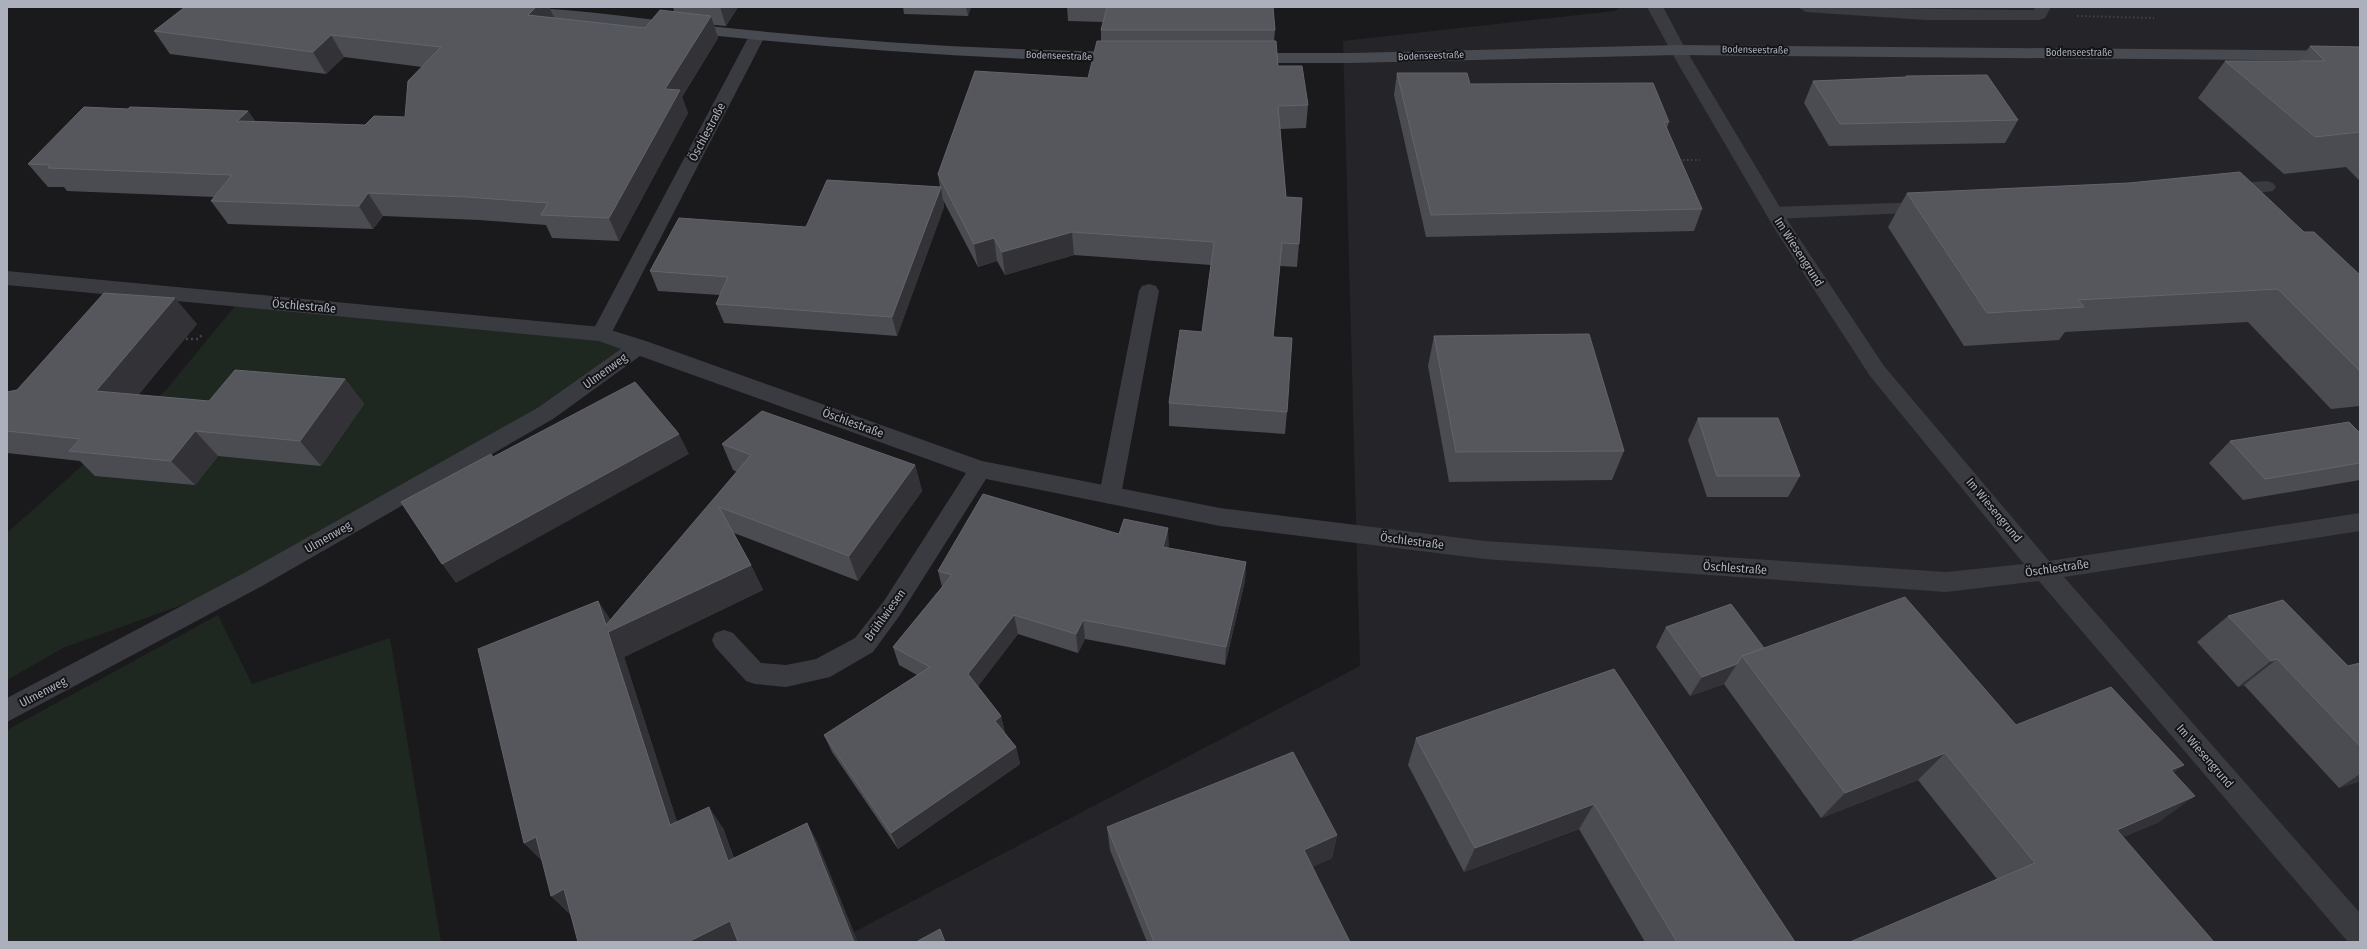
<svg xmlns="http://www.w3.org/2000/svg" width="2367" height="949" viewBox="0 0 2367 949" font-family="'Fira Sans Condensed',sans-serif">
<rect width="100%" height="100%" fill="#1a191c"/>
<path fill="#252529" d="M 1620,7 L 2360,7 L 2360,942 L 835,942 L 1360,666 L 1343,41 L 1615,11 Z"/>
<path fill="#1f2820" d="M 240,300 L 601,334 L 639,346 L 546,413 L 254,579 L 63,648 L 7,680 L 7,533 L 166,390 Z
M 218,615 L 252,684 L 390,638 L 441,942 L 7,942 L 7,730 Z"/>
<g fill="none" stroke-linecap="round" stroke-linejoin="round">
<path stroke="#404248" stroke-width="2" stroke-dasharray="1.5 2.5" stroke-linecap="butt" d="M 2077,16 L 2154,18
M 1679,160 L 1700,160"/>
<path stroke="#404248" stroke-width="2.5" stroke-dasharray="2 3" stroke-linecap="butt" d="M 186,339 L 198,339 L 203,334"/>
<path fill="#3a3b41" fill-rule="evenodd" d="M 1647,7 L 1663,7 L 1686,50 L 1684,53 L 1672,53 Z
M 1798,7 C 1877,7 1955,10 2034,10 L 2035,7 L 2051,7 L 2045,18 L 2039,20 L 1926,20 L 1806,12 Z
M 757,31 L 763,33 L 765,36 L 611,334 L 608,339 L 601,341 L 594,339 L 591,334 L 749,36 L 751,33 Z
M 2267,181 L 2273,183 L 2276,187 L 2273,191 L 2227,196 L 2221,194 L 2218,190 L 2221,186 L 2227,184 Z
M 1927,202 L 1933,204 L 1936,208 L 1933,212 L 1774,219 L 1768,217 L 1765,213 L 1768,209 L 1774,207 Z
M 1149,284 L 1156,286 L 1159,291 L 1121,495 L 1118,501 L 1110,504 L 1102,501 L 1099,495 L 1139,291 L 1142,286 Z"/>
<path fill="#3a3b41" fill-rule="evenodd" d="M 1678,45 L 1684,47 L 1686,50 L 1793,229 L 1884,366 L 2049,561 L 2360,513 L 2360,531 L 2064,577 L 2360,913 L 2360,942 L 2348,942 L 2039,581 L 1946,592 L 1485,559 L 1220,526 L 986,479 L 900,615 L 873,652 L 830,677 L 786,687 L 755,684 L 746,681 L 715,647 L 712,640 L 715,633 L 724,630 L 733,633 L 761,663 L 786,665 L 816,659 L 855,638 L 884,601 L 966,473 L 640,356 L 553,419 L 262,586 L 7,722 L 7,698 L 246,572 L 539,407 L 621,349 L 599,341 L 7,285 L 7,271 L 601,327 L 646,341 L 982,461 L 1220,508 L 1485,541 L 1946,572 L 2024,564 L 1870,376 L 1776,231 L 1670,50 L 1672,47 Z"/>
<path fill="#484a51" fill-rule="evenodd" d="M 496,7 C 577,7 657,22 738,29 C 866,42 993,50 1122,52 L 1128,54 L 1130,57 L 1128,60 L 1122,62 C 915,58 710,37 504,12 Z
M 1678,45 L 2360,51 L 2360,61 L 1678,55 L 1351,63 L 1247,63 L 1241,61 L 1239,58 L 1241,55 L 1247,53 L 1351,53 Z"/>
</g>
<path fill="#4b4c51" d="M 549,7 L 554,18 L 645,28 L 674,11 L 673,7 L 738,7 L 726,26 L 714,25 L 718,38 L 682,97 L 688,113 L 619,241 L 552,238 L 546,225 L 479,220 L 383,216 L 373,229 L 228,224 L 211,201 L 214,197 L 67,191 L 64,187 L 48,187 L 28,164 L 128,109 L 248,111 L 255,121 L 365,125 L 405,117 L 422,67 L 344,57 L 326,74 L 170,54 L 154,31 Z
M 903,7 L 971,7 L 968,16 L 904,14 Z
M 1067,7 L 1273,7 L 1275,30 L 1274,41 L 1278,66 L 1308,105 L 1306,128 L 1280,129 L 1286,197 L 1299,244 L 1297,267 L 1280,266 L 1273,337 L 1287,412 L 1285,434 L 1169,426 L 1169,403 L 1202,332 L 1211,265 L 1074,255 L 1005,275 L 997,261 L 978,267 L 943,200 L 944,207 L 897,336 L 724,323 L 716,304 L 720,295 L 658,291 L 650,271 L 806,227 L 940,187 L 938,174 L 1088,78 L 1101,41 L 1101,30 L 1103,22 L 1068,21 Z
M 2310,46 L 2360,47 L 2360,181 L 2346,167 L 2284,174 L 2198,98 L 2225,61 L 2299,61 Z
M 1397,73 L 1470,84 L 1669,122 L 1667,128 L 1702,209 L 1694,231 L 1426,237 L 1394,95 Z
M 1906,76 L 2018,120 L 2005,143 L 1829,146 L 1804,103 L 1813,81 L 1905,77 Z
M 1907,193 L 2304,232 L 2360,275 L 2360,406 L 2331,409 L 2248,322 L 2065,332 L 2059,340 L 1964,346 L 1888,227 Z
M 197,324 L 138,395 L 209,401 L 345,379 L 364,404 L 321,466 L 218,456 L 195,485 L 95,476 L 80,461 L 7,453 L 7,392 L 17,390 Z
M 1434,336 L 1624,451 L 1612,480 L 1449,482 L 1428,366 Z
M 1698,418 L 1800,476 L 1788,497 L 1707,497 L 1688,440 Z
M 2360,433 L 2360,480 L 2243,500 L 2209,463 L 2230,441 Z
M 722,444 L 915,465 L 922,491 L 858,581 L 734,533 L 751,565 L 763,590 L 624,657 L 677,822 L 723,828 L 734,858 L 807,823 L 818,844 L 571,915 L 551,896 L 543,861 L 524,843 L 598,601 L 610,620 L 737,472 L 733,470 Z
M 1168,548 L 1246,562 L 1245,581 L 1225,665 L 1085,639 L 1078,653 L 1018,634 L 978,686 L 1001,716 L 1005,733 L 1016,747 L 1020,764 L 898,849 L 832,752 L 824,735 L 917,675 L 899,665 L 893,647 L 942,587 L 938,571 Z
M 2228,616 L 2348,666 L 2360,663 L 2360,781 L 2339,788 L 2244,685 L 2238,687 L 2197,642 Z
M 1666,627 L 1764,648 L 2174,773 L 2159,822 L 2123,837 L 1997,879 L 1918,780 L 1821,818 L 1724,684 L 1690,696 L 1656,647 Z
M 1614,669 L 1795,942 L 1645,942 L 1579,829 L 1464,872 L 1408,765 L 1416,738 Z
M 1107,827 L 1337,835 L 1332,858 L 1312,867 L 1350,942 L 1147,942 L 1110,850 Z"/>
<path fill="#333337" d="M 536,7 L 549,7 L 555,19 L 528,15 Z
M 720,7 L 738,7 L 726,26 Z
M 966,7 L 971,7 L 968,16 Z
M 711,16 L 718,38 L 682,97 L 688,113 L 619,241 L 609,218 L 665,89 Z
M 331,35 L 344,57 L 326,74 L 313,52 Z
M 248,111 L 263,134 L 237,121 Z
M 941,187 L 944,207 L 897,336 L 892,317 Z
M 368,193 L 383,216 L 373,229 L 359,206 Z
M 1072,232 L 1074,255 L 1005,275 L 1002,252 Z
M 994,238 L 997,261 L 978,267 L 974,244 Z
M 1282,243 L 1280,266 L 1271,359 L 1273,337 Z
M 175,298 L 197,324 L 120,416 L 96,391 Z
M 345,379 L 364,404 L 321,466 L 300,441 Z
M 195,431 L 218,456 L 195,485 L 171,461 Z
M 679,434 L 689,454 L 456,583 L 442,564 Z
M 915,465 L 922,491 L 858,581 L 849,556 Z
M 1168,528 L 1169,547 L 1163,566 L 1163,547 Z
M 1246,562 L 1245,581 L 1225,665 L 1226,647 Z
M 751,565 L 763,590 L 624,657 L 685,846 L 670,825 L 598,601 L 614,625 Z
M 1014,615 L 1018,634 L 973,693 L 968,674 Z
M 1083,620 L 1085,639 L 1078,653 L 1076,634 Z
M 2277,659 L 2244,685 L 2238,687 L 2271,661 Z
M 1737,664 L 1724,684 L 1690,696 L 1702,677 Z
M 1001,716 L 1005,733 L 999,739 L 995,721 Z
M 1016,747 L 1020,764 L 898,849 L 891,833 Z
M 1945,753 L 1918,780 L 1821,818 L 1845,793 Z
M 2184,765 L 2149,791 L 2171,770 Z
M 2360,774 L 2360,781 L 2339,788 Z
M 2195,796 L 2159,822 L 2083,854 L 2117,830 Z
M 1594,804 L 1579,829 L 1464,872 L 1475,848 Z
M 709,807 L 723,828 L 742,881 L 728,861 Z
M 807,823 L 818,844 L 858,942 L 854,942 Z
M 1337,835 L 1332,858 L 1300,873 L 1304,850 Z
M 536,837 L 544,863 L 524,843 Z
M 564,889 L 571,915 L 551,896 Z
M 730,921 L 740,942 L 688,942 Z"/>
<path fill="#56565d" stroke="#63646c" d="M 185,7 L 536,7 L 528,15 L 645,28 L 660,10 L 711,16 L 665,89 L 680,90 L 609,218 L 541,215 L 548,203 L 467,197 L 368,193 L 359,206 L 211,201 L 232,175 L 48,168 L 50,165 L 28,164 L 84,107 L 128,109 L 130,107 L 248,111 L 237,121 L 365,125 L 374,116 L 405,117 L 408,81 L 441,47 L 331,35 L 313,52 L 154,31 Z
M 1107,7 L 1273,7 L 1275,30 L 1101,30 Z
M 1097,41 L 1276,41 L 1278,66 L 1302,66 L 1308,105 L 1278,106 L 1286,197 L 1302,198 L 1299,244 L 1282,243 L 1273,337 L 1292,338 L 1287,412 L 1169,403 L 1180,330 L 1202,332 L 1214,242 L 1072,232 L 1002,252 L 994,238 L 974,244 L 938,174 L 975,71 L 1088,78 Z
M 2310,46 L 2360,47 L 2360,132 L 2315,137 L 2225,61 L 2325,61 Z
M 1397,73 L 1467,73 L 1470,84 L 1653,83 L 1669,122 L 1664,122 L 1702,209 L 1431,215 Z
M 1987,75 L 2018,120 L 1840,124 L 1813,81 L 1907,77 L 1906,76 Z
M 2240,172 L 2304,232 L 2314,232 L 2360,275 L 2360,371 L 2278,289 L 2078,300 L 2084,307 L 1987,313 L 1907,193 L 2129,183 Z
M 827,180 L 941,187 L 892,317 L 716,304 L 728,277 L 650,271 L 679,218 L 806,227 Z
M 104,293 L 175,298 L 96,391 L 209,401 L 235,370 L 345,379 L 300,441 L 195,431 L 171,461 L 69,451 L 80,439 L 7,431 L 7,392 L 17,390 Z
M 1589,334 L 1624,451 L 1456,452 L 1434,336 Z
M 635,382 L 679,434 L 442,564 L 401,502 L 491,454 L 493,457 Z
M 762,411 L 915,465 L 849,556 L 719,507 L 751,565 L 608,632 L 670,825 L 709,807 L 728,861 L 807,823 L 854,942 L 738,942 L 730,921 L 688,942 L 578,942 L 564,889 L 551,896 L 536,837 L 524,843 L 478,649 L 598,601 L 606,625 L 751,455 L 722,444 Z
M 1698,418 L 1778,418 L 1800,476 L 1717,476 Z
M 2349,422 L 2360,433 L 2360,463 L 2265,479 L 2230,441 Z
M 983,494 L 1119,534 L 1124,519 L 1168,528 L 1163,547 L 1246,562 L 1226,647 L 1083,620 L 1076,634 L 1014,615 L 968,674 L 1001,716 L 995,721 L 1016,747 L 891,833 L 824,735 L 930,667 L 893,647 L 952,575 L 938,571 Z
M 1905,597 L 2016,725 L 2111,687 L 2184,765 L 2171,770 L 2195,796 L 2117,830 L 2214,942 L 1850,942 L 2035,863 L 1945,753 L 1845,793 L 1742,656 Z
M 2283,600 L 2348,666 L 2360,663 L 2360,746 L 2277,659 L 2271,661 L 2228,616 Z
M 1731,604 L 1764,648 L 1742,656 L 1737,664 L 1702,677 L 1666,627 Z
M 1614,669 L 1795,942 L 1677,942 L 1594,804 L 1475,848 L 1416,738 Z
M 1293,752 L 1337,835 L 1304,850 L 1350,942 L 1154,942 L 1107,827 Z
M 940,929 L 945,942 L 916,942 Z"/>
<g text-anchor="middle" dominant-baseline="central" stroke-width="4" stroke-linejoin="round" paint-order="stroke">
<g font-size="10" fill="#abb0bc" stroke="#141417">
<text transform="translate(1755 50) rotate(1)">Bodenseestraße</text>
<text x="2079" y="53">Bodenseestraße</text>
<text transform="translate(1059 56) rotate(2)">Bodenseestraße</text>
<text transform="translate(1431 56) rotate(-2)">Bodenseestraße</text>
</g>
<g font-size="12" fill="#abb0bc" stroke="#141417">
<text transform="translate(707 132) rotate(-62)">Öschlestraße</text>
<text transform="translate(1799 252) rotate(57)">Im Wiesengrund</text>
<text transform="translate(304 306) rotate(5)">Öschlestraße</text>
<text transform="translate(605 371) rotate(-36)">Ulmenweg</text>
<text transform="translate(853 423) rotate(20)">Öschlestraße</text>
<text transform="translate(1994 510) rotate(50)">Im Wiesengrund</text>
<text transform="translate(328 537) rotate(-30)">Ulmenweg</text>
<text transform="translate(1412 541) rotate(7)">Öschlestraße</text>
<text transform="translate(1735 568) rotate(4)">Öschlestraße</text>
<text transform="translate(2057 568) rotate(-8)">Öschlestraße</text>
<text transform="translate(885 615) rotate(-54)">Brühlwiesen</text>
<text transform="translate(43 692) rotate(-28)">Ulmenweg</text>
<text transform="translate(2205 756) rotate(49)">Im Wiesengrund</text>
</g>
</g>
<rect width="2367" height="949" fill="none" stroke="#abb0bc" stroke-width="16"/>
</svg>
